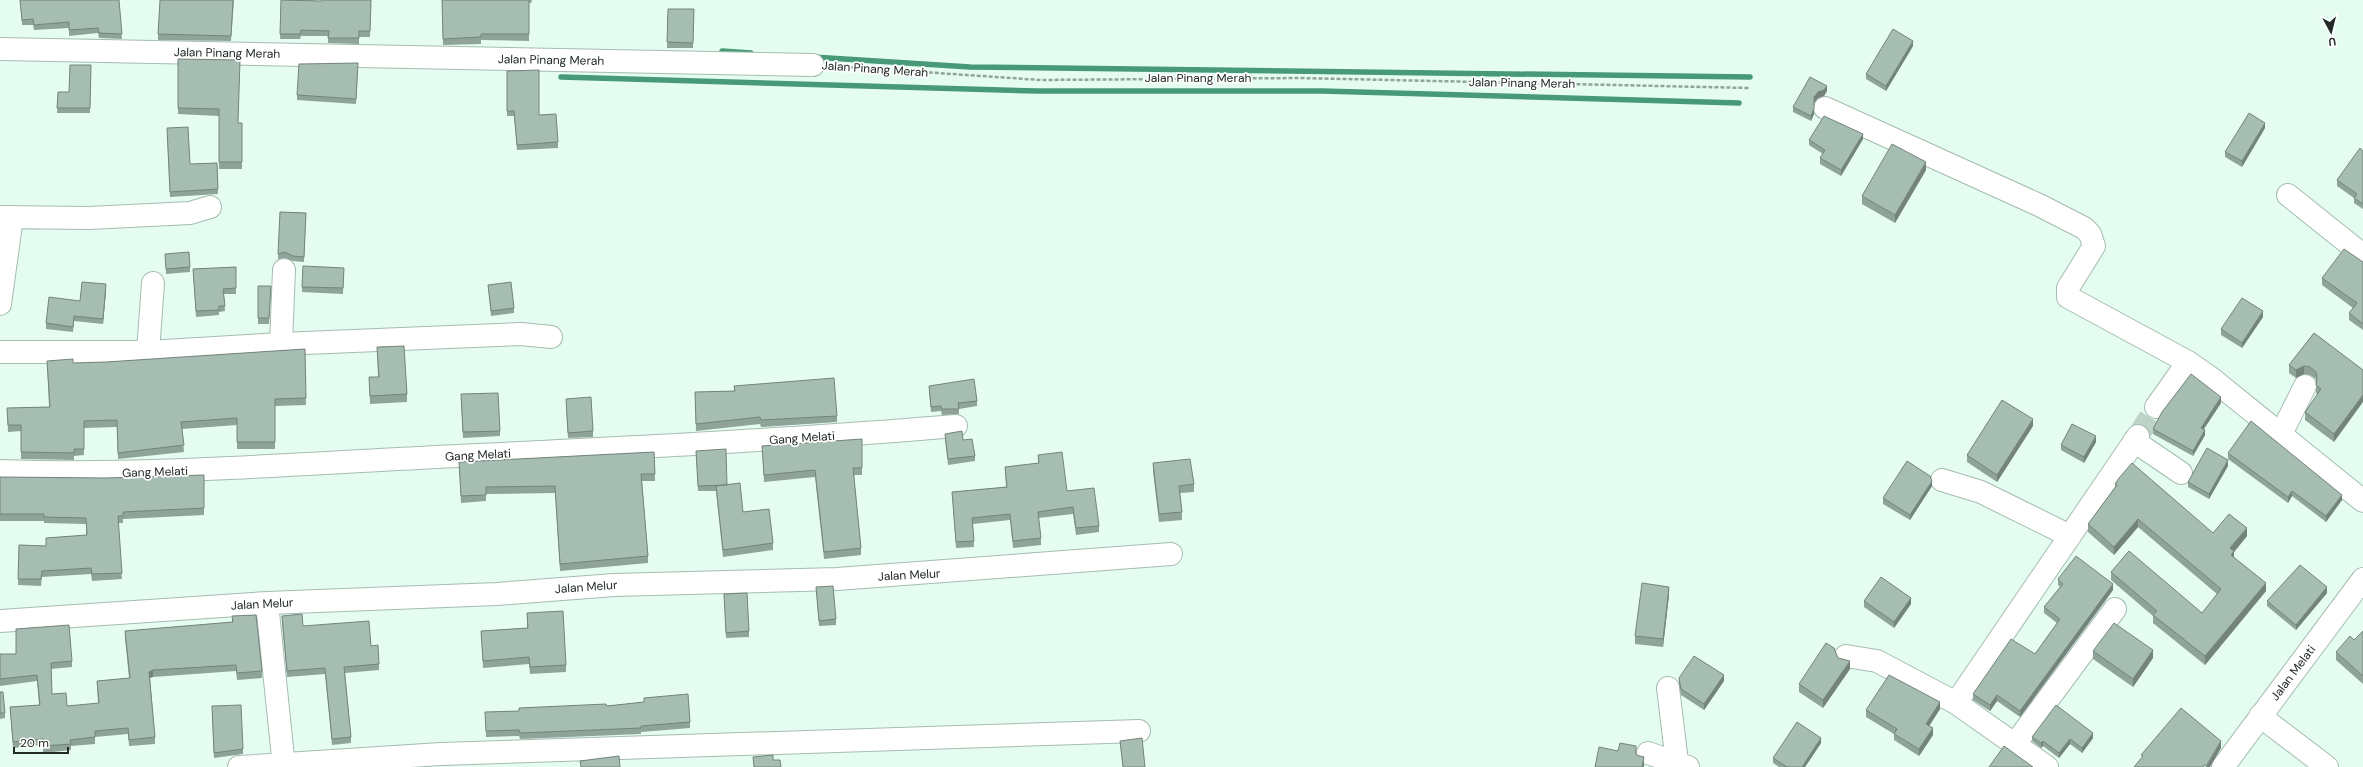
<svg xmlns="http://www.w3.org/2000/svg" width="2363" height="767" viewBox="0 0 2363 767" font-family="'DM Sans',sans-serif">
<rect width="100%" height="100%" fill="#e5fdf1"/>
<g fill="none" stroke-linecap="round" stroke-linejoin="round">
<path stroke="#489978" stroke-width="5.5" d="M 722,51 L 751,53
M 813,57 L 970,67 L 1750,77
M 561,77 L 1037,91 L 1322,91 L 1739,103"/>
<path stroke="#bed3c8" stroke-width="22" stroke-dasharray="22 11" stroke-linecap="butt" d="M 2138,436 L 2156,407"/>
<g stroke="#a5bcb0" stroke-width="24">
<path id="minor" d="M 0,49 L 813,65
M 1825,108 L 2039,205 L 2084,228 L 2090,234 L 2094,246 L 2068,288 L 2068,297 L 2188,362
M 2288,195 L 2363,255
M 0,217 L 89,218 L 190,213 L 210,207
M 0,304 L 12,217
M 281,344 L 284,270
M 0,352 L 148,352 L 281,344 L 521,334 L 551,337
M 148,352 L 153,283
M 2156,407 L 2188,362 L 2211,378 L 2363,501
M 2281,434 L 2305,386
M 2134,441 L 2181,473
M 0,471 C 140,476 279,465 418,458 C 598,449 777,441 956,426
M 1942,480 L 1981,492 L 2070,536
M 267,603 L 284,767
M 0,621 L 267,603 L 497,594 L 614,585 L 837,579 L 1171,554
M 1846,656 L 1877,661 L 1956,703 L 2047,767
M 1668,688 L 1677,762
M 1956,703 L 2138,436
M 2260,716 L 2327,767
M 2015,744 L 2115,609
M 1648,753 L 1688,767
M 239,767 L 441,754 L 1139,731
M 2223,767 L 2363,579"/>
</g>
<path stroke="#91a39a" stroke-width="2.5" stroke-dasharray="4 2" stroke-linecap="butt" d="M 833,66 L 1041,80 L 1299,78 L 1749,88"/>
<use href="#minor" stroke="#fff" stroke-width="22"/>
</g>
<path fill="#8fa398" d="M 20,0 L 119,0 L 122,39 L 99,38 L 98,33 L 69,36 L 69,28 L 34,30 L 33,25 L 22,25 Z
M 234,0 L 231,41 L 158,40 L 158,34 Z
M 281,0 L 322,1 L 371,0 L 370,37 L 359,37 L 359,44 L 328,43 L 328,36 L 301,36 L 300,39 L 280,39 Z
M 442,0 L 532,0 L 531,3 L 529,3 L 529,41 L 481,40 L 481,44 L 443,45 Z
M 668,9 L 694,9 L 693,48 L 667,48 Z
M 1913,46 L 1886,91 L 1866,79 L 1866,74 Z
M 178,59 L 238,123 L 242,123 L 242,169 L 219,169 L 219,116 L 178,114 Z
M 91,65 L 90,113 L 57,113 L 58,92 L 69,92 Z
M 358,69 L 356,104 L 297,100 L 297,95 Z
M 507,71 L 558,142 L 558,148 L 517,150 L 514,116 L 507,116 Z
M 1827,91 L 1824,96 L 1818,98 L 1814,102 L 1814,114 L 1811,121 L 1793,112 L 1793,107 Z
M 2265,128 L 2242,167 L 2225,157 L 2225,152 Z
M 167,134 L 190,164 L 217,163 L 218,194 L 170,197 Z
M 1863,139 L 1841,176 L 1820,164 L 1820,158 L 1823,154 L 1809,145 L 1809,140 Z
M 2363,151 L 2363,209 L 2354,203 L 2354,198 L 2337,186 L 2337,180 Z
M 1926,170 L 1895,223 L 1862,204 L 1862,196 Z
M 280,212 L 306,213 L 304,262 L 293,261 L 285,258 L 278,259 Z
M 165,254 L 190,267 L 190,272 L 166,274 Z
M 2363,262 L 2363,330 L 2349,320 L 2349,313 L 2353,308 L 2322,285 L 2322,278 Z
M 303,266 L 344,268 L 343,294 L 302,292 Z
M 236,267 L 236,294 L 224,294 L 225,311 L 219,312 L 219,315 L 196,317 L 193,269 Z
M 488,285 L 514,308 L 514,313 L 491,316 Z
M 258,286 L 271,286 L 269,324 L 258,324 Z
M 106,290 L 103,324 L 74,321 L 73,332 L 46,329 L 46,323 L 80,301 Z
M 2263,317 L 2242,348 L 2221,335 L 2221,329 Z
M 2314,333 L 2363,370 L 2334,442 L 2305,420 L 2305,412 L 2318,395 L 2316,393 L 2316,379 L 2310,375 L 2304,374 L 2296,378 L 2289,373 L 2289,365 Z
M 377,347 L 407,394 L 407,402 L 370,404 L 369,377 L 378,377 Z
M 305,349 L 306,405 L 275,406 L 275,449 L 237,449 L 237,425 L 182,429 L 184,452 L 118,459 L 117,427 L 84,428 L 84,455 L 74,456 L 74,460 L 21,459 L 21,431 L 8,432 L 7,408 L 49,407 L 47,361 L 73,363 L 106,362 Z
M 734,386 L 837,416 L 837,422 L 761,427 L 760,424 L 696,431 L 695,392 L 734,391 Z
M 929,386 L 977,401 L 977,406 L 959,409 L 959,414 L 942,415 L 941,411 L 931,412 L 929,391 Z
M 461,400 L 500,431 L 500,436 L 463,438 Z
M 2221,403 L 2204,429 L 2205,435 L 2193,456 L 2153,434 L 2153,429 Z
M 566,404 L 593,431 L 593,437 L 568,438 Z
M 2033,426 L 1997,482 L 1967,462 L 1967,455 Z
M 945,434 L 963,440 L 975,456 L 975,461 L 948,465 L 945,439 Z
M 862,439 L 862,475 L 854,475 L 861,548 L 861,555 L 824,559 L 815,477 L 764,482 L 762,446 Z
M 2096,442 L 2084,463 L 2061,450 L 2061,445 Z
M 696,451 L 727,485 L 743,512 L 773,543 L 773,550 L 723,557 L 716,491 L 698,491 Z
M 654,452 L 655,481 L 642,481 L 648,556 L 648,563 L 560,571 L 555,493 L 486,494 L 486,501 L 461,503 L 459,462 Z
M 2228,453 L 2342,500 L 2326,522 L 2292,496 L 2288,503 L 2228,459 Z
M 1038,455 L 1067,491 L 1099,526 L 1099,532 L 1076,535 L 1073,514 L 1038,518 L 1041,538 L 1041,545 L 1013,548 L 1010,520 L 973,524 L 974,547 L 956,548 L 952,492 L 1006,487 L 1005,467 L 1038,463 Z
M 1153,463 L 1194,484 L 1194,492 L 1180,493 L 1182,512 L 1182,520 L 1159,522 L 1153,471 Z
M 2228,466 L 2209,499 L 2188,487 L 2188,482 Z
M 204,475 L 204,515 L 123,519 L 123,523 L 118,523 L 122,579 L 92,581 L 91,574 L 42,577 L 41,586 L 18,585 L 19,545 L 46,546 L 46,538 L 86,535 L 86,524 L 44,523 L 44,521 L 0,521 L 0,477 L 105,478 Z
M 2115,484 L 2213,533 L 2247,536 L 2234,552 L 2234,557 L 2266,591 L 2205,665 L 2153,623 L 2153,616 L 2111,580 L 2111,572 L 2202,613 L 2217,594 L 2138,527 L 2114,555 L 2088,532 L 2088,524 L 2115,487 Z
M 1932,486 L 1910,520 L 1883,504 L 1883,498 Z
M 2058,579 L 2113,590 L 2020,717 L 1997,701 L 1990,711 L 1973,700 L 1973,694 L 2035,654 L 2057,623 L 2044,613 L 2044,607 L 2060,587 L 2058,585 Z
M 816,587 L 836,619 L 836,625 L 819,626 Z
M 2327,593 L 2296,630 L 2267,606 L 2267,601 Z
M 724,594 L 749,631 L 749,637 L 726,638 Z
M 1669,595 L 1663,647 L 1635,644 L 1635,636 Z
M 1864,601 L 1911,604 L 1894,628 L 1864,607 Z
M 527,613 L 566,665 L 566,672 L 530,674 L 529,664 L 483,668 L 481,631 L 527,628 Z
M 232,616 L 262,671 L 262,678 L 237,680 L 236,671 L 153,677 L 150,678 L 155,737 L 155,744 L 129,746 L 128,734 L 95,737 L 95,744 L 71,746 L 71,750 L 43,753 L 43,745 L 13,748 L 10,707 L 39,705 L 37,681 L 0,686 L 0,654 L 16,654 L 72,661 L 72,667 L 51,669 L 52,694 L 67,706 L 98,704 L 97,681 L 129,678 L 125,638 L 125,631 L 232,622 Z
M 282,616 L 303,626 L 371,646 L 379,664 L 379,670 L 345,673 L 351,737 L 351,743 L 332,745 L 325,674 L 287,677 L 282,622 Z
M 2363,631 L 2363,684 L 2336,660 L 2336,652 L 2354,640 Z
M 2093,651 L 2153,658 L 2133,687 L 2093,659 Z
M 1850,669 L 1823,708 L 1799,692 L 1799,684 Z
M 1679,678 L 1724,681 L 1704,710 L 1681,695 L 1679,684 Z
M 0,692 L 5,713 L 5,718 L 0,719 Z
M 644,698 L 690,722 L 690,728 L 641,732 L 641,734 L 520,739 L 519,736 L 486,737 L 485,712 L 519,711 L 607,706 L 644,702 Z
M 1940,709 L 1929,726 L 1933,735 L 1919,756 L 1894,740 L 1894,734 L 1866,717 L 1866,710 Z
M 212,712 L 243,749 L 243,754 L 214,758 Z
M 2032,737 L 2093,738 L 2082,753 L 2070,744 L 2059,758 L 2043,746 L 2041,748 L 2032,741 Z
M 1120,741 L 1145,767 L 1123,767 Z
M 1821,743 L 1805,767 L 1779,767 L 1773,763 L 1773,758 Z"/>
<path fill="#74847c" d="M 1913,41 L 1913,46 L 1886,91 L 1886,86 Z
M 1827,86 L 1827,91 L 1824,96 L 1818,98 L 1814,103 L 1814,97 L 1818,92 Z
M 1814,109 L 1814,114 L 1811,121 L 1811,116 Z
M 2265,123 L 2265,128 L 2242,167 L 2242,161 Z
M 1863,134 L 1863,139 L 1841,176 L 1841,170 Z
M 1926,162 L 1926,170 L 1895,223 L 1895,215 Z
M 106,284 L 106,290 L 103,324 L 103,319 Z
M 2263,311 L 2263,317 L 2242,348 L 2242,343 Z
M 2304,366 L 2304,374 L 2296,378 L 2296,370 Z
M 2363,395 L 2363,402 L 2334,442 L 2334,434 Z
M 2221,397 L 2221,403 L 2201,433 L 2201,428 Z
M 2033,419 L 2033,426 L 1997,482 L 1997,475 Z
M 2205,430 L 2205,435 L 2193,456 L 2193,451 Z
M 2096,436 L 2096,442 L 2084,463 L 2084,457 Z
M 2228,460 L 2228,466 L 2209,499 L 2209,494 Z
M 1932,481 L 1932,486 L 1910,520 L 1910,515 Z
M 2292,491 L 2292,496 L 2288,503 L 2288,497 Z
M 2342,495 L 2342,500 L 2326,522 L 2326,516 Z
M 2138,519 L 2138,527 L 2114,555 L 2114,547 Z
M 2247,528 L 2247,536 L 2234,552 L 2234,559 L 2231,563 L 2230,548 Z
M 2266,583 L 2266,591 L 2205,665 L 2205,656 Z
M 2113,584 L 2113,590 L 2020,717 L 2020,711 Z
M 1669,587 L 1669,595 L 1663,647 L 1663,639 Z
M 2327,587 L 2327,593 L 2296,630 L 2296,625 Z
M 1911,598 L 1911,604 L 1894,628 L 1894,622 Z
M 2153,650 L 2153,658 L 2133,687 L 2133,679 Z
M 1850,661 L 1850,669 L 1823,708 L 1823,700 Z
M 153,670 L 153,677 L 149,678 L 149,672 Z
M 1724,675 L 1724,681 L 1704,710 L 1704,704 Z
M 1997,695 L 1997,701 L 1990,711 L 1990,705 Z
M 1940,702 L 1940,709 L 1926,731 L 1926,724 Z
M 1933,728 L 1933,735 L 1919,756 L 1919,749 Z
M 2093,733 L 2093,738 L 2082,753 L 2082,748 Z
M 1821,738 L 1821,743 L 1805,767 L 1802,767 Z
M 2070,739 L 2070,744 L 2059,758 L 2059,753 Z
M 2043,741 L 2043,746 L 2041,748 L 2041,743 Z
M 2221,741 L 2221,748 L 2210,767 L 2206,767 Z
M 1644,757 L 1644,767 L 1642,767 Z"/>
<path fill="#a6bdb1" stroke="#74847c" d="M 20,0 L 119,0 L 122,34 L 99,33 L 98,28 L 69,30 L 69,22 L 34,25 L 33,19 L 22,20 Z
M 160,0 L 233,0 L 231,36 L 158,34 Z
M 281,0 L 322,1 L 322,0 L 371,0 L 370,31 L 359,31 L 359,38 L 328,38 L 329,31 L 301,30 L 300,34 L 280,34 Z
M 442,0 L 529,0 L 529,34 L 481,34 L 481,37 L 443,39 Z
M 668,9 L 694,9 L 693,43 L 667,42 Z
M 1893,29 L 1913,41 L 1886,86 L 1866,74 Z
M 178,59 L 240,60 L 238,123 L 242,123 L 242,162 L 219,162 L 219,109 L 178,108 Z
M 358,63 L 356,99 L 297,95 L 299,64 Z
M 70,65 L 91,65 L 90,108 L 57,108 L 58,92 L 69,92 Z
M 539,70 L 539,115 L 556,114 L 558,142 L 517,145 L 514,111 L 507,111 L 507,71 Z
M 1810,77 L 1827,86 L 1824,90 L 1818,92 L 1814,97 L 1814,109 L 1811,116 L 1793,107 Z
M 2249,113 L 2265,123 L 2242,161 L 2225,152 Z
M 1824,116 L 1863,134 L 1841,170 L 1820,158 L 1825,150 L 1809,140 Z
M 188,127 L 190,164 L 217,163 L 218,189 L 170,192 L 167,128 Z
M 1892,144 L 1926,162 L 1895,215 L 1862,196 Z
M 2360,148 L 2363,151 L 2363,204 L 2354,198 L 2357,194 L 2337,180 Z
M 280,212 L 306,213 L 304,257 L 293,256 L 285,252 L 278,254 Z
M 2344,249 L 2363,262 L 2363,324 L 2349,313 L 2357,303 L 2322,278 Z
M 189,252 L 190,267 L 166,269 L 165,254 Z
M 303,266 L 344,268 L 343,288 L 302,287 Z
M 236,267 L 236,288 L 223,289 L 225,306 L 219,306 L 219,310 L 196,311 L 193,269 Z
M 82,282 L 106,284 L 103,319 L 74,316 L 73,327 L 46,323 L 49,297 L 80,301 Z
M 511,282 L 514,308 L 491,311 L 488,285 Z
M 258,286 L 271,286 L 269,318 L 258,318 Z
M 2242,298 L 2263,311 L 2242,343 L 2221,329 Z
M 2314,333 L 2363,370 L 2363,395 L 2334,434 L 2305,412 L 2321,389 L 2316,385 L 2317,378 L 2316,372 L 2310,367 L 2304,366 L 2296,370 L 2289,365 Z
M 404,346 L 407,394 L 370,396 L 369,377 L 379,377 L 377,347 Z
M 305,349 L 306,398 L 275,399 L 275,442 L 237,442 L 237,418 L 181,422 L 184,445 L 118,453 L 117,420 L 84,421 L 84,449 L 74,449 L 74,453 L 21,452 L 21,425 L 8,425 L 7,408 L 50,407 L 47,361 L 73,359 L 73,363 L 106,362 Z
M 2191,374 L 2221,397 L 2201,428 L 2205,430 L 2193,451 L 2153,429 L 2162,412 Z
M 834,378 L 837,416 L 761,420 L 760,417 L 696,424 L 695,392 L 735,391 L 734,386 Z
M 974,379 L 977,401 L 958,403 L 959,409 L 942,409 L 941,406 L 931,407 L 929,386 Z
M 498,393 L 500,431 L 463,432 L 461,394 Z
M 591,397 L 593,431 L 568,433 L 566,399 Z
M 2002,400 L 2033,419 L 1997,475 L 1967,455 Z
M 2251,421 L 2342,495 L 2326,516 L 2292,491 L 2288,497 L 2228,453 Z
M 2072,424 L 2096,436 L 2084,457 L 2061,445 Z
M 962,431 L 963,440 L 972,439 L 975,456 L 948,459 L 945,434 Z
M 862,439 L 862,468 L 853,468 L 861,548 L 824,552 L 815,470 L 764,475 L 762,446 Z
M 2207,448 L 2228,460 L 2209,494 L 2188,482 Z
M 726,449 L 727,485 L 698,486 L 696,451 Z
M 654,452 L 655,474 L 641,474 L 648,556 L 560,564 L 555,486 L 486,487 L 486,495 L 461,496 L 459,462 Z
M 1062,452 L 1067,491 L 1094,488 L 1099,526 L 1076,528 L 1073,507 L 1038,512 L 1041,538 L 1013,541 L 1010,514 L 972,518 L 974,541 L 956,542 L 952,492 L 1007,487 L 1005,467 L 1039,463 L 1038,455 Z
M 1190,459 L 1194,484 L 1179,486 L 1182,512 L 1159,514 L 1153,463 Z
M 1907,461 L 1930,476 L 1932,481 L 1910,515 L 1883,498 Z
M 2132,463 L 2213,533 L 2229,514 L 2247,528 L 2230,548 L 2234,551 L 2231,555 L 2266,583 L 2205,656 L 2153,615 L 2157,611 L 2111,572 L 2129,551 L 2202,613 L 2221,589 L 2138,519 L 2114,547 L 2088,524 L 2117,485 L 2115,484 L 2119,478 Z
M 204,475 L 204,508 L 123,512 L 123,516 L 118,516 L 122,573 L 92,574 L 91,568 L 42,571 L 41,579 L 18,579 L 19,545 L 46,546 L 46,538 L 87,535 L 86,518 L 44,517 L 44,514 L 0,514 L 0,477 L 105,478 Z
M 740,483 L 743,512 L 769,509 L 773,543 L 723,550 L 716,486 Z
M 2076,556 L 2113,584 L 2020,711 L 1997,695 L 1990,705 L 1973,694 L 2011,639 L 2035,654 L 2060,619 L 2044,607 L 2063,584 L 2058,579 Z
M 2300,565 L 2327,587 L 2296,625 L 2267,601 Z
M 1881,577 L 1911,598 L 1894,622 L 1864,601 Z
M 1642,583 L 1669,587 L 1663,639 L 1635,636 Z
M 833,586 L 836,619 L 819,621 L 816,587 Z
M 747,593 L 749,631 L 726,633 L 724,594 Z
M 563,611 L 566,665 L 530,667 L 529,657 L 483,661 L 481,631 L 528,628 L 527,613 Z
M 302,614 L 303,626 L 369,621 L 371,646 L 378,645 L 379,664 L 344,667 L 351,737 L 332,739 L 325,668 L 287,671 L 282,616 Z
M 256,615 L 262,671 L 237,673 L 236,665 L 153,670 L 149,672 L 155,737 L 129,740 L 128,728 L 95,731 L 95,737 L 70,740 L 71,744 L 43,746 L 43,739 L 13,742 L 10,707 L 40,705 L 37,675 L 0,679 L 0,654 L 16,654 L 16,629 L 69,625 L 72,661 L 51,663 L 52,694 L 66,693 L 67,706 L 99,703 L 97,681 L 130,678 L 125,631 L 233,622 L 232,616 Z
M 2114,623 L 2153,650 L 2133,679 L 2093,651 Z
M 2363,631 L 2363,676 L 2336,652 L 2350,636 L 2354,640 Z
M 1826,643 L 1834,648 L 1838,658 L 1850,661 L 1823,700 L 1799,684 Z
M 1694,656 L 1724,675 L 1704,704 L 1681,689 L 1679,678 Z
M 1889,675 L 1940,702 L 1926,724 L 1933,728 L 1919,749 L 1894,734 L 1897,729 L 1866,710 Z
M 0,692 L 3,692 L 5,713 L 0,713 Z
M 688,694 L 690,722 L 641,726 L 641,728 L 520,733 L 519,730 L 486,731 L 485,712 L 519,711 L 519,708 L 606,704 L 607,706 L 644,702 L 644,698 Z
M 241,705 L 243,749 L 214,753 L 212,706 Z
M 2056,705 L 2093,733 L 2082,748 L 2070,739 L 2059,753 L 2043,741 L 2041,743 L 2032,737 Z
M 2181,708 L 2221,741 L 2206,766 L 2204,765 L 2203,767 L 2134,767 L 2143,756 L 2141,755 Z
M 1797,722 L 1821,738 L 1802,767 L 1787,767 L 1773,758 Z
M 1142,738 L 1145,767 L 1123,767 L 1120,741 Z
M 1620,743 L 1636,746 L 1636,755 L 1644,757 L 1642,767 L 1595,767 L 1599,747 L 1618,751 Z
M 2004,746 L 2033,767 L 1989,767 Z
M 773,755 L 773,760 L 780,760 L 781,767 L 754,767 L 753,757 Z
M 619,756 L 620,767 L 581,767 L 580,761 Z"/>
<g text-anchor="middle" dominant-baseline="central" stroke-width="3.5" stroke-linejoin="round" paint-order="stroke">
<g font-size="12" fill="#212a25" stroke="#fff">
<text transform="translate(227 53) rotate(1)">Jalan Pinang Merah</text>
<text transform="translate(551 60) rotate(1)">Jalan Pinang Merah</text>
<text transform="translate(875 69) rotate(4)">Jalan Pinang Merah</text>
<text x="1198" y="78">Jalan Pinang Merah</text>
<text transform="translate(1522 83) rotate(1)">Jalan Pinang Merah</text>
<text transform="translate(802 438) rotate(-4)">Gang Melati</text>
<text transform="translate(478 455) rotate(-3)">Gang Melati</text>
<text transform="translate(155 472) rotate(-2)">Gang Melati</text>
<text transform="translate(909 575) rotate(-3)">Jalan Melur</text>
<text transform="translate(586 587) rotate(-4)">Jalan Melur</text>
<text transform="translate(262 604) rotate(-3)">Jalan Melur</text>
<text transform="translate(2293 673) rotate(-53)">Jalan Melati</text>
</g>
</g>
<g transform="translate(2331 32) rotate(173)" stroke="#ffffff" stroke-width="3" paint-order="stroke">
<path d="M0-3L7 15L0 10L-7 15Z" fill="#212a25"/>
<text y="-6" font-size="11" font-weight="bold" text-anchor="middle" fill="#212a25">U</text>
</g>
<path d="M14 747v6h54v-6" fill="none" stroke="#212a25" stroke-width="2"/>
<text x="20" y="747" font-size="12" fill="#212a25" stroke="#ffffff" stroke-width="3" paint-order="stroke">20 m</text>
</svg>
